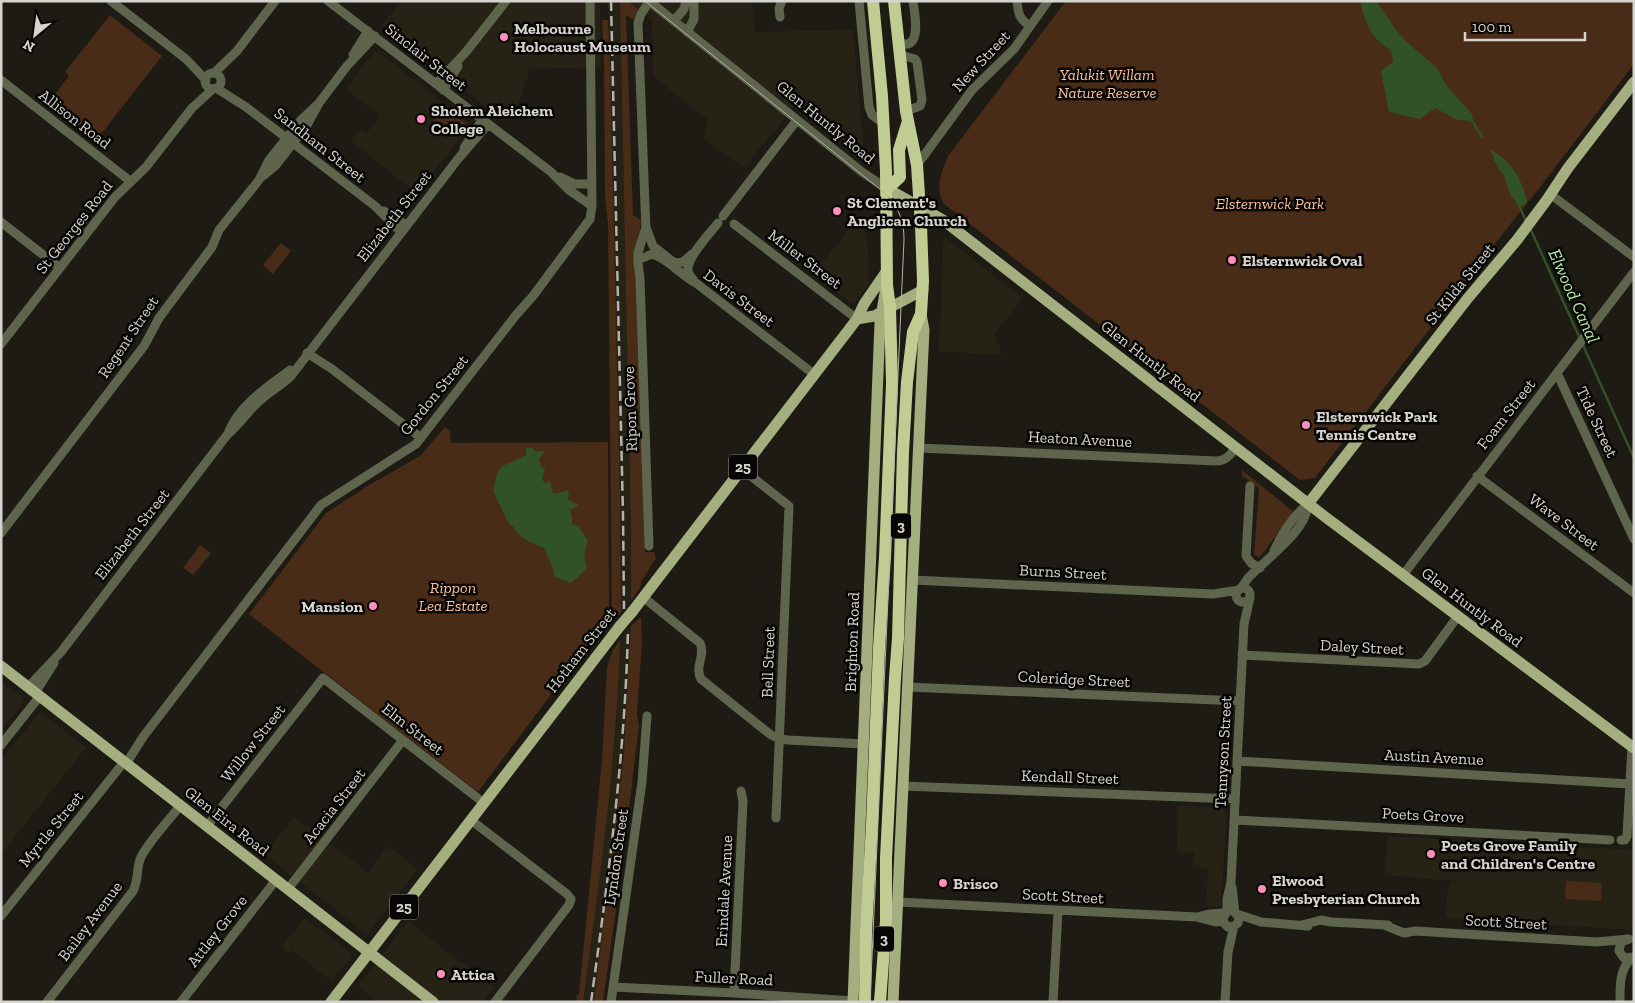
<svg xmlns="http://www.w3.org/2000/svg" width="1635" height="1003" viewBox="0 0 1635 1003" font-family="'Zilla Slab',serif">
<rect width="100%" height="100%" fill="#1d1b14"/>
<path fill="#262316" d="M 401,1 L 600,1 L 601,67 L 530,69 L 519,102 L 504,121 L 382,25 Z
M 608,1 L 620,1 L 623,142 L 631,536 L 631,601 L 621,613 L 620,493 Z
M 628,1 L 752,1 L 755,32 L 853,30 L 864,153 L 859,155 L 796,104 L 744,168 L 704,139 L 708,120 L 653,76 L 652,20 Z
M 377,51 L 469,123 L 470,126 L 417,193 L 351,141 L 360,130 L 366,134 L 380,115 L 346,89 L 374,52 Z
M 861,213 L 868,246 L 869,284 L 853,304 L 811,273 L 824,258 L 826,259 Z
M 946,238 L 1023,298 L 995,334 L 1002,355 L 938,351 L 941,315 L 943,239 Z
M 631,626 L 627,727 L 618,815 L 594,1002 L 583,1002 L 616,735 L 620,640 Z
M 1,682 L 22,698 L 23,703 L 1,730 Z
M 40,712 L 86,748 L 1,854 L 1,760 Z
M 1178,806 L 1223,807 L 1227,814 L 1221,906 L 1216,907 L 1206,906 L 1208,868 L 1193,867 L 1194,853 L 1177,852 Z
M 294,817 L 368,872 L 388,846 L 418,869 L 367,934 L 265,855 Z
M 1387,836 L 1634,850 L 1634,930 L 1445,918 L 1448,888 L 1453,881 L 1385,875 Z
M 304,918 L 350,952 L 351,956 L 332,981 L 292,950 L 288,952 L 282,947 Z
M 408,921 L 494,988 L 483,1002 L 378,1002 L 358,986 Z"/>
<path fill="#482c17" d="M 620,1 L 628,1 L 638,9 L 634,20 L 626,15 L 633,215 L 641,220 L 639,240 L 640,377 L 645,552 L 654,552 L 656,558 L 642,580 L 640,588 L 631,601 L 631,536 Z
M 1066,1 L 1634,1 L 1634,64 L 1541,186 L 1505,231 L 1315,478 L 1300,480 L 943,203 C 935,188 942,170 948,156 Z
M 110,15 L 162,56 L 95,142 L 47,105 L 69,76 L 65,72 Z
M 602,20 L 608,20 L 610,62 L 620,493 L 621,613 L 612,620 L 608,223 L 605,198 L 604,64 Z
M 444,107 L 466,124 L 456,138 L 433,121 Z
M 281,243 L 291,251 L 273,274 L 263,265 Z
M 445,427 L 450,431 L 451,443 L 608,442 L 609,617 L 478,792 L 249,614 L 326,513 L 369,485 L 420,456 Z
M 1242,470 L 1294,512 L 1260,557 L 1254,555 L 1259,488 L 1242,476 Z
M 200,545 L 211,553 L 193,575 L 183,568 Z
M 641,617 L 642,642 L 637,714 L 639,726 L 622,867 L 603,1002 L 594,1002 L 624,754 L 631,626 Z
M 620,640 C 617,761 599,882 583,1002 L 576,1002 L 577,994 L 579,995 L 602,760 L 607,667 L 613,650 Z
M 1566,881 L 1602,883 L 1601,901 L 1565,899 Z"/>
<path fill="#315226" d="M 1360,1 L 1376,1 L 1396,30 L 1408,43 L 1437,68 L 1447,86 L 1472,114 L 1473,121 L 1458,120 L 1435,108 L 1420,119 L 1389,112 L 1381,71 L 1393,62 L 1391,50 C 1370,38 1366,23 1360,1 Z
M 1491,149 C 1495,153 1500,156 1504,159 C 1516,170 1524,186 1527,202 L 1524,206 C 1506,200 1508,180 1500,166 C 1497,159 1491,157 1491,149 Z
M 526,448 L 532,448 L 536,452 L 545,450 L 539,460 L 541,467 L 545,468 L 542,480 L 546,483 L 550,481 L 552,492 L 556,494 L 567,490 L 569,493 L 568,500 L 577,504 L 578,506 L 573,508 L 570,510 L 572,516 L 572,524 L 579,527 L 588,541 C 585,549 582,559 587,567 C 586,570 574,581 571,583 L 555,577 L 553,568 L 544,548 C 535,544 529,543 521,536 C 516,532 515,527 509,524 L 493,491 L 496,477 L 501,467 L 526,455 Z"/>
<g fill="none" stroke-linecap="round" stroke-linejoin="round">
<path stroke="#315226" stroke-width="2.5" d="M 1471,119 L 1482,137
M 1495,159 L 1502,172
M 1517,201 L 1526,221
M 1530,228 L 1634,458"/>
<path stroke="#5f644d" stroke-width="9" d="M 111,1 L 186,59 L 206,80
M 328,1 L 551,172 L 569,190 L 592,206
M 649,1 L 862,172 L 886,188
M 859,1 L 869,107 L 872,115 L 883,123
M 1017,1 C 1018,13 1019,19 1030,26
M 780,17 L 779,8 L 782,1
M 674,21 L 684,9 L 686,1
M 687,32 L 694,19 L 694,1
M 900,44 C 900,44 907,44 908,44 C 921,39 914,11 913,1
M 353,55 L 368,31
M 901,55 L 915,59 L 917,62 L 922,100 L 920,106 L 906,111
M 214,73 L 237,51 L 275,1
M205 81a8 8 0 1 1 16 0a8 8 0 1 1-16 0Z
M 1,80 L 130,181
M 436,84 L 466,52 L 506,1
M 216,88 L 246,107 L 375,206 L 401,232
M 443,90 L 458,66
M 464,148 L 482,120
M 917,165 L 972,90 L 1014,49 L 1048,1
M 263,176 L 276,165 L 307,125 L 319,103 L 347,66 L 375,36
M 560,177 L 575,184 L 592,184
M 1550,194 L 1634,257
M 384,211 L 406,225
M 723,216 L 797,120
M 1,222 L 60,268
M 734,224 L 857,319
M 646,227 L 638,253 L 638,263 L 640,278 L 649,546
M 646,227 L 653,246 L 672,261 L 676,263 L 683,262 L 692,254
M 646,231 L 638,23 L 641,14 L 649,2
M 643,258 L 652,254 C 667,258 682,276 696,283 L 815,375
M 694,281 C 692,278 689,275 688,271 C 686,258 710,233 718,223
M 1,344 L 115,197 L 146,167 L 192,108 L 213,89
M 307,353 L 332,369 L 421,438
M 1557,373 L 1634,539
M 229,431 C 240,404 268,387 290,370
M 918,448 L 1216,461 C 1226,461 1230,455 1236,448
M 742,469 L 789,506 L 776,818
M 1477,476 L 1634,593
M 1250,486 L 1246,556 L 1251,563 L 1260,568
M 1,533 L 144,346 L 159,318 L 212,247 L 219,230 L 259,180 L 269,160 L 301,120 L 319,103
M 1274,551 C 1282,533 1293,516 1308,504
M 1403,575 L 1634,272
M 912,580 L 1213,594 L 1239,590
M1236 595a7 7 0 1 1 14 0a7 7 0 1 1-14 0Z
M 1240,589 C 1244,585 1246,580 1250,576 C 1267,558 1307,531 1308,504
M 643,597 L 700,643 C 706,656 694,666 701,679 L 771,735 L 780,739 L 788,740 L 864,744
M 1242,655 L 1419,664 L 1425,661 L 1458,616
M 28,687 L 61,652 L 227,435 C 240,424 249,409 263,398 C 272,390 282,385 291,376 L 458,159 L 488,124
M 908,687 L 1240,701
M 35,693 L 54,663
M 1,745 L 40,696
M 1237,761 L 1630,784
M 126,764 L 143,737 L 321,505 L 416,444 L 516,315 L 533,296 L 590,219 L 592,206 L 590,1
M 903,786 L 1235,799
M 471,820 L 567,894 L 571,899 L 569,905 L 495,1002
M 1235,820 L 1610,840
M 207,826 L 323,678 L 484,803
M 1621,840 L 1625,840 L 1627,836 L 1632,746
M 288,889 L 403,740
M 898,902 L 1197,917 L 1209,914 L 1225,913
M 1228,911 L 1223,917 L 1224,923 L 1228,927 L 1234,926 L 1238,923 L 1239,917 L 1235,913 L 1232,887
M 1227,912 L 1227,899 L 1231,882 L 1244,624 L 1250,598
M 1237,914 L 1261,922 L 1308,926
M 1,916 L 124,762
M 1197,917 L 1215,922 L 1223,921
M 1302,925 L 1321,920 L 1331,922 L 1388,925
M 1384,925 L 1404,933 L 1415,931 L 1597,942 L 1628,939
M 1629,939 L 1621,942 L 1619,951 L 1624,958 L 1633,957
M 613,987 L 734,993 L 853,1001
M 734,993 L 743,801 L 741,791
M 47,1002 L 133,891 C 139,880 136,867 141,857 C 149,841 169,820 180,806
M 181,1002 L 276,880
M 611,1002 L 642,782 L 647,716
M 1053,1002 L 1058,911
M 1225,1002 L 1228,952 L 1234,926
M 1620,1002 C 1620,987 1619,969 1632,958"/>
<path stroke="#a5ae7e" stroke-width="11" d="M 886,188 L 943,220 L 1324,516 L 1634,748
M 857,319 L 874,316 L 923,290
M 1308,504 L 1468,298 L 1517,240 L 1546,201 L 1568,168 L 1634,82
M 632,612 L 857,319 L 864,304 L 886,272
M 1,666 L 433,1002
M 331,1002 L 620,626
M 853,1002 L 880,323 L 886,287
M 893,1002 L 923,351 L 924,330 L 921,314"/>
<path stroke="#c0cc91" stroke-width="12" d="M 887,189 L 900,177 L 899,150 L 907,124
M 865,1002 L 866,932 L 872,825 L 879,648 L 885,557 L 892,383 L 890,308 L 887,285 L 886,171 L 882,96 L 873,1
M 880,1002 L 886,921 L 886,858 L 895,678 L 898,638 L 903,452 L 907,382 L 913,332 L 921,314 L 923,281 L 921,225 L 917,165 L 906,111 L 894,1"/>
<path stroke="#b4b3ae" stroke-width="1" d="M 645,1 L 881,190 C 897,204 904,218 904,240 L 870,1002"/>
<path stroke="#b4b3ae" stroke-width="2.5" stroke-dasharray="10 5" stroke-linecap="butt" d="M 611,1 L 623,515 L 624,609
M 591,1002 C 608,879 625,755 628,630"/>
<path stroke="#a5ae7e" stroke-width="11" d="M 620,626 L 632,612"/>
</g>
<g fill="#fd8ebf" stroke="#070604" stroke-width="2">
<circle cx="504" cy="37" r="5"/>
<circle cx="421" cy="119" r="5"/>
<circle cx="837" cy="211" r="5"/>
<circle cx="1232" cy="260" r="5"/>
<circle cx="1306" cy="425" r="5"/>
<circle cx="373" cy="606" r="5"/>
<circle cx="1431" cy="854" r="5"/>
<circle cx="943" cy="883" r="5"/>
<circle cx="1262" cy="889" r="5"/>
<circle cx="441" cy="974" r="5"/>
</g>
<g text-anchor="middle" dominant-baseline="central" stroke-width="5" stroke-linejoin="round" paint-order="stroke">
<g fill="#070604" stroke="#979692" stroke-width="1">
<rect x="729" y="454.5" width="28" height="25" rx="4"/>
<rect x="891" y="513.5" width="20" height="25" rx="4"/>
<rect x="390" y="894.5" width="28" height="25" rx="4"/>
<rect x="874" y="926.5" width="20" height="25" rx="4"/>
</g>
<g font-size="15" font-weight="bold" fill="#d5d4cf">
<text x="743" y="467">25</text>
<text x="901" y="526">3</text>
<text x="404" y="907">25</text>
<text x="884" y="939">3</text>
</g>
<g font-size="16" font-weight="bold" fill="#d5d4cf" stroke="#070604" text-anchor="start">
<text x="514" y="28">Melbourne<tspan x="514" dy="18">Holocaust Museum</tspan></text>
<text x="431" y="110">Sholem Aleichem<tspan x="431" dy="18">College</tspan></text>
<text x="847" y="202">St Clement's<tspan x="847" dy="18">Anglican Church</tspan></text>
<text x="1242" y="260">Elsternwick Oval</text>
<text x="1316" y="416">Elsternwick Park<tspan x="1316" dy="18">Tennis Centre</tspan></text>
<text x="363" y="606" text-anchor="end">Mansion</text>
<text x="1441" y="845">Poets Grove Family<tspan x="1441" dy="18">and Children's Centre</tspan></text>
<text x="1272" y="880">Elwood<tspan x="1272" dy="18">Presbyterian Church</tspan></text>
<text x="953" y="883">Brisco</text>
<text x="451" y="974">Attica</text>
</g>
<g font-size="16" fill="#d5d4cf" stroke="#070604">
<text transform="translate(426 57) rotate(38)">Sinclair Street</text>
<text transform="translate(981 61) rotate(-47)">New Street</text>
<text transform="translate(75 119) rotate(38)">Allison Road</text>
<text transform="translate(826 122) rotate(39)">Glen Huntly Road</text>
<text transform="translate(320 145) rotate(38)">Sandham Street</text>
<text transform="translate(394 216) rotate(-52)">Elizabeth Street</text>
<text transform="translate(74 227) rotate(-52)">St Georges Road</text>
<text transform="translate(805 259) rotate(37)">Miller Street</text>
<text transform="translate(1460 284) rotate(-51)">St Kilda Street</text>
<text transform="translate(739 298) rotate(37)">Davis Street</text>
<text transform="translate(128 337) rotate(-56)">Regent Street</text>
<text transform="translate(1151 361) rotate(38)">Glen Huntly Road</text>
<text transform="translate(434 395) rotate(-51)">Gordon Street</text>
<text transform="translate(630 409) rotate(-92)">Ripon Grove</text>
<text transform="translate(1506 414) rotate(-52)">Foam Street</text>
<text transform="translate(1597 422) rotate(65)">Tide Street</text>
<text transform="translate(1080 439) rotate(3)">Heaton Avenue</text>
<text transform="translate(1564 522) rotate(37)">Wave Street</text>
<text transform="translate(132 534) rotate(-52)">Elizabeth Street</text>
<text transform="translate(1063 572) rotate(3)">Burns Street</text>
<text transform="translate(1472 607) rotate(37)">Glen Huntly Road</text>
<text transform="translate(852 642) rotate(-88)">Brighton Road</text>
<text transform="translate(1362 647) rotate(3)">Daley Street</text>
<text transform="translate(581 650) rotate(-52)">Hotham Street</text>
<text transform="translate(768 662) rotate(-88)">Bell Street</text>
<text transform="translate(1074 679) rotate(3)">Coleridge Street</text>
<text transform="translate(413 729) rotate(38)">Elm Street</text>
<text transform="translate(253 743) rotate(-52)">Willow Street</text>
<text transform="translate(1223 752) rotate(-87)">Tennyson Street</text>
<text transform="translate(1434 757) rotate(3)">Austin Avenue</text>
<text transform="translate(1070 777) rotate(2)">Kendall Street</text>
<text transform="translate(334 806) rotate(-52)">Acacia Street</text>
<text transform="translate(1423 815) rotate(3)">Poets Grove</text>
<text transform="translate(227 821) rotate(38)">Glen Eira Road</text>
<text transform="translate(51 829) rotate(-51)">Myrtle Street</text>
<text transform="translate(616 857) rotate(-82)">Lyndon Street</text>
<text transform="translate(724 891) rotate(-87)">Erindale Avenue</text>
<text transform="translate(1063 896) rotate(3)">Scott Street</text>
<text transform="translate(90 921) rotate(-53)">Bailey Avenue</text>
<text transform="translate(1506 922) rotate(3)">Scott Street</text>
<text transform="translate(217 931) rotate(-52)">Attley Grove</text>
<text transform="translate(734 978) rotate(3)">Fuller Road</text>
</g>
<g font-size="16" font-style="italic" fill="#fcc098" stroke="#070604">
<text x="1107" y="74">Yalukit Willam<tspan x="1107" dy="18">Nature Reserve</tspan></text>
<text x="1270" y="203">Elsternwick Park</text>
<text x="453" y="587">Rippon<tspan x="453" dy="18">Lea Estate</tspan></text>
</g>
<g font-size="18" font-style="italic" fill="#b6eba4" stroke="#070604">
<text transform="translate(1574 296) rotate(66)">Elwood Canal</text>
</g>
</g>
<rect width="1635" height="1003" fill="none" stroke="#d5d4cf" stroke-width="5"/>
<g transform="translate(35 35) rotate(209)" stroke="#070604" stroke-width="4" paint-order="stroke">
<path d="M0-4L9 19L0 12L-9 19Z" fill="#d5d4cf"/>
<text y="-8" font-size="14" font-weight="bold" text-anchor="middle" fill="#d5d4cf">N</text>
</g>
<path d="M1465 32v8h120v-8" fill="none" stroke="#d5d4cf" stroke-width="2.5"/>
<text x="1472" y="32" font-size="15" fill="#d5d4cf" stroke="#070604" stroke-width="4" paint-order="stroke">100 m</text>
</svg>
